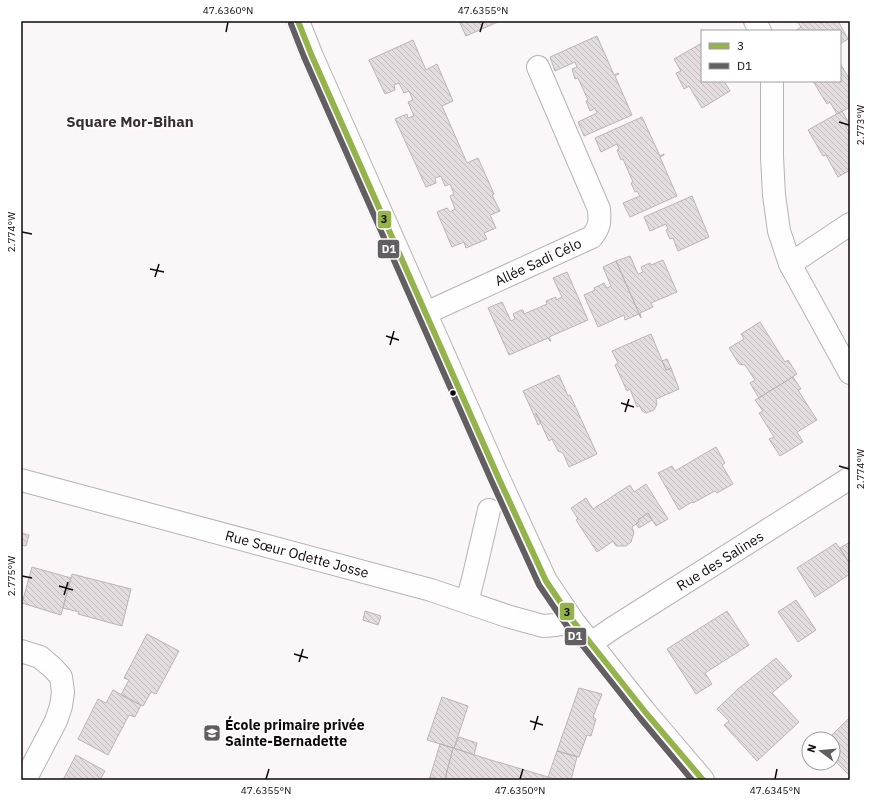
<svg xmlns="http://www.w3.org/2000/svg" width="871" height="801" viewBox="0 0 871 801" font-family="'IBM Plex Sans',sans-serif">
<defs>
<pattern id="building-back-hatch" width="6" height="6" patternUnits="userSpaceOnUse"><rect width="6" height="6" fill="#e3dde0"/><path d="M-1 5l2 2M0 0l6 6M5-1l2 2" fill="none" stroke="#c2bcbf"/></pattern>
</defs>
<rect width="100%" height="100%" fill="#fbf6f8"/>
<path fill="url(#building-back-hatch)" stroke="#bbb5b8" d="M 459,21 L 500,21 L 466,36 Z
M 797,21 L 838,21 L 848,39 L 840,44 L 840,31 L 795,31 L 801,27 Z
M 597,36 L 614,75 L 618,73 L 619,74 L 615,76 L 632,115 L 584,136 L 578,122 L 597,113 L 595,108 L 590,111 L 586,101 L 588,100 L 578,78 L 575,79 L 572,69 L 577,67 L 575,62 L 555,71 L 550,57 Z
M 413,40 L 426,70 L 437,64 L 453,101 L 442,106 L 467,163 L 478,158 L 494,194 L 492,195 L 500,211 L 490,215 L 496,228 L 484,233 L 487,239 L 466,248 L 464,242 L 452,247 L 437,212 L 447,208 L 450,212 L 455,209 L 450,196 L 454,194 L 450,184 L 445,186 L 441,176 L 435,178 L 436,183 L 426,187 L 395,119 L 407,114 L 408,118 L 414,116 L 408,102 L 413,100 L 409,91 L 404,93 L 399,83 L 394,85 L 395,90 L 385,94 L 369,60 Z
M 702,43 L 702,81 L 724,81 L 730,91 L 702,108 L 689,86 L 684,89 L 676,73 L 681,71 L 674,59 Z
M 840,63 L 850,80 L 850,107 L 837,114 L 830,102 L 827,104 L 813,81 L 840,81 Z
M 842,111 L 850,125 L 846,127 L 850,134 L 850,170 L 838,177 L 826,155 L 823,156 L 808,130 Z
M 642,117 L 660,156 L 664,154 L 664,155 L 660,157 L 677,196 L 630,217 L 623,203 L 640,196 L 637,191 L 635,192 L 631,183 L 633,182 L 623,159 L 621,160 L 617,150 L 619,149 L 617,144 L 601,152 L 595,138 Z
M 692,196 L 709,237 L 678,251 L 673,238 L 670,239 L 666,230 L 668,229 L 666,224 L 650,231 L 644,217 Z
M 630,256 L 638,274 L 643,272 L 641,267 L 650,263 L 651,265 L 663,260 L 677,292 L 651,303 L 653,307 L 640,313 L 641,318 L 616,261 Z
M 616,261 L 641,318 L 639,314 L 625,320 L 624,315 L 598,327 L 584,295 L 595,290 L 594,288 L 604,283 L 607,288 L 611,286 L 603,267 Z
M 567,272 L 588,320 L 549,337 L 551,341 L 550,341 L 548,338 L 509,355 L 488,308 L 502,302 L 511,321 L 515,319 L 513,314 L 521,310 L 523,310 L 524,314 L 547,304 L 546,301 L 556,297 L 556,300 L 562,297 L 553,278 Z
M 760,322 L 785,362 L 788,360 L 797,374 L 759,398 L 750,383 L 755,380 L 745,365 L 739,364 L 729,348 L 744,339 L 741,334 Z
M 651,334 L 666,370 L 671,368 L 679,389 L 656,399 L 657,404 L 654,410 L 646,413 L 642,411 L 640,406 L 637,407 L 630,389 L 627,391 L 615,365 L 618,363 L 612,351 Z
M 667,359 L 671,368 L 666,370 L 662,361 Z
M 559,375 L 568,396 L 570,395 L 597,454 L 569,467 L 563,453 L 558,451 L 552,439 L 549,441 L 536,413 L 534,415 L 523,391 Z
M 793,377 L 801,389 L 798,390 L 817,420 L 797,432 L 803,442 L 780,456 L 769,439 L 774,437 L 759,413 L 763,411 L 755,400 Z
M 536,413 L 541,423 L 538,425 L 534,415 Z
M 716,447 L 725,463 L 722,465 L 733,484 L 717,493 L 715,491 L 693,503 L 692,502 L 679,510 L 658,473 L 672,466 L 675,471 Z
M 646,484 L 668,519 L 656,526 L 648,513 L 638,520 L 639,522 L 632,527 L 634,532 L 631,542 L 626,546 L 616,546 L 613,541 L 597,552 L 576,520 L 578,519 L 571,508 L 586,498 L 593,509 L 630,485 L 634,492 Z
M 648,513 L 652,520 L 639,528 L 636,524 L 639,522 L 638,520 Z
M 21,533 L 29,535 L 26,546 L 21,545 Z
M 850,542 L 850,564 L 840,548 Z
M 836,543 L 850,564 L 850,574 L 815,597 L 797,568 Z
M 32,567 L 71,578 L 61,615 L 22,603 Z
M 72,574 L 131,589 L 122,626 L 78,614 L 79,612 L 63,608 Z
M 796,600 L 816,630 L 798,642 L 778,612 Z
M 365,611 L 381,616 L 378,625 L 363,620 Z
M 727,611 L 749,645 L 705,673 L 712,684 L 696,694 L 667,649 Z
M 147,634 L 179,651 L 156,694 L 151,692 L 143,706 L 121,695 L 129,680 L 124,678 Z
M 776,658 L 792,676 L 772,693 L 799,722 L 757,761 L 724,725 L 729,721 L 717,709 L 738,689 Z
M 579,688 L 602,694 L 593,717 L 596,719 L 591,736 L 587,735 L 579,757 L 557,751 Z
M 113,690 L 141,705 L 135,717 L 129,715 L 108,755 L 78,739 L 98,699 L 106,703 Z
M 442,697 L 468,706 L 454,748 L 427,740 Z
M 850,717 L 850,774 L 849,775 L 833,759 L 833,743 L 834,742 L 833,739 L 830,737 Z
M 459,737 L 477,743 L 474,755 L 454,748 Z
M 440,744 L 453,748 L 445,779 L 447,780 L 439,780 L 430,777 Z
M 453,748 L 497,762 L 498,762 L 548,777 L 547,780 L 445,779 Z
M 557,751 L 577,757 L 571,780 L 557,780 L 548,777 Z
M 76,755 L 105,771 L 100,780 L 63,780 Z
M 430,777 L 439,780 L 429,780 Z"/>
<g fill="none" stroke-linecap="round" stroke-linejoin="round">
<g stroke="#b8b2b5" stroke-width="24">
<path id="minor" d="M 298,21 L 311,54 L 499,479 L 546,581 L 573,621 L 646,713 L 703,780
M 755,21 L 760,31
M 772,81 L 772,157 L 774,195 L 779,231 L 790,264 L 850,373
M 790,264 L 850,224
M 426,313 L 592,237 C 600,226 600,223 599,209 L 538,67
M 21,480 L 431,590 L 507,616 L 543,626 L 556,625 L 573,621
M 467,602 L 474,575 L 489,510
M 591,643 L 613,628 L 850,478
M 21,651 L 40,657 L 53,668 L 61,677 L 63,692 L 61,706 L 56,721 L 25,780"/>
</g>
<use href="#minor" stroke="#fefefe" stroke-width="22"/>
<g stroke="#fff" stroke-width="9">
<path id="bus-1" d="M 298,21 L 311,54 L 499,479 L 546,581 L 573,621 L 646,713 L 703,780"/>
</g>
<g stroke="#fff" stroke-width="9">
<path id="bus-2" d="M 291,24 L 304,57 L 492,482 L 539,585 L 567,626 L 640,718 L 692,780"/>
</g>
<use href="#bus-1" stroke="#94b34c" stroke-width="6"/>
<use href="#bus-2" stroke="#635e62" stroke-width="6"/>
</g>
<path fill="none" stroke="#0f090c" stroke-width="1.5" d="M 226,32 L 228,22M 480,32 L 483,22M 839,122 L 849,125M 22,232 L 32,234M 150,269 L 164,272M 155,277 L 159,264M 386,336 L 399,340M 390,345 L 394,331M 621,403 L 634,407M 625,412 L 629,399M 839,466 L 849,469M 22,576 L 32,578M 59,586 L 73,590M 64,595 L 68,582M 294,654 L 308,658M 299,662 L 303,649M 530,721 L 543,725M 534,730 L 538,716M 266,779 L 269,769M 520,779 L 523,769M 775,779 L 777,769"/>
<defs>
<g id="school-square" transform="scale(0.9)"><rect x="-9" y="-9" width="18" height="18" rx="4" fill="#625c5f" stroke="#fff"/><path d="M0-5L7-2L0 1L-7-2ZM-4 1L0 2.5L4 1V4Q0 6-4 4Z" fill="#fff"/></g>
</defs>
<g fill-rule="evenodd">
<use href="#school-square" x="212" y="733"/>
</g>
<circle fill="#0f090c" stroke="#fff" stroke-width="1.5" cx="453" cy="393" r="3.5"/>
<g text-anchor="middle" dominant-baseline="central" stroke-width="3" stroke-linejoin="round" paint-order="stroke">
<g font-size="14" fill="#0f090c" stroke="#fff">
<text transform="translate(538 262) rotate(-25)">Allée Sadi Célo</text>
<text transform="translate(297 554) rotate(15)">Rue Sœur Odette Josse</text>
<text transform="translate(720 561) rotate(-32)">Rue des Salines</text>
</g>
<g font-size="14" font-weight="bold" fill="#0f090c" stroke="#fff" text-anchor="start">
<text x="225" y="725">École primaire privée<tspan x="225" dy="16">Sainte-Bernadette</tspan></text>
</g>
<g font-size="15" font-weight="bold" fill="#392c33" stroke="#fff">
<text x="130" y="121">Square Mor-Bihan</text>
</g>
</g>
<g stroke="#fff" stroke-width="1.5">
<rect x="377" y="210" width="15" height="19" rx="4" fill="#94b34c"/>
<rect x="377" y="239" width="23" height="20" rx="4" fill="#635e62"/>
<rect x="559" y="602" width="16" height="19" rx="4" fill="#94b34c"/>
<rect x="564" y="627" width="23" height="19" rx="4" fill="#635e62"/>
</g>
<g font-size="11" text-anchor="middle" font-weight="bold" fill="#fff">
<text x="389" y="253">D1</text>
<text x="575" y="640">D1</text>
</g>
<g font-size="11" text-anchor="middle" font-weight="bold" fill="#111">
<text x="384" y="223">3</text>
<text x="567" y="616">3</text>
</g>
<rect width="871" height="801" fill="none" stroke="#ffffff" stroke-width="44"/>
<rect x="701" y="30" width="140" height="52" fill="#ffffff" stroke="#9f9d9e"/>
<rect x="709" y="43" width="20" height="6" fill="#94b34c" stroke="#9f9d9e"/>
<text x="737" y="50" font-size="12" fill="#0f090c">3</text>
<rect x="709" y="63" width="20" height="6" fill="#635e62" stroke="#9f9d9e"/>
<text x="737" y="70" font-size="12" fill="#0f090c">D1</text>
<g transform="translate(821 751) rotate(286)"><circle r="19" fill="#ffffff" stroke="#9f9d9e"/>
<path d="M0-3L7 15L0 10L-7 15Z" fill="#625c5f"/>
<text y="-6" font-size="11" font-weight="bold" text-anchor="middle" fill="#0f090c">N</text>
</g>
<rect x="22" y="22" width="827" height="757" fill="none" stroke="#0f090c" stroke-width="1.5"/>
<g font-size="10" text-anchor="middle" fill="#0f090c">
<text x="228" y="14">47.6360°N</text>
<text x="483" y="14">47.6355°N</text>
<text transform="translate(860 125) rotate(-90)" y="4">2.773°W</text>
<text transform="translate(11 232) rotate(-90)" y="4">2.774°W</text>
<text transform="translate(860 469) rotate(-90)" y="4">2.774°W</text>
<text transform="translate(11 576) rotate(-90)" y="4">2.775°W</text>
<text x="266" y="794">47.6355°N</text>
<text x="520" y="794">47.6350°N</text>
<text x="775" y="794">47.6345°N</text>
</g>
</svg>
